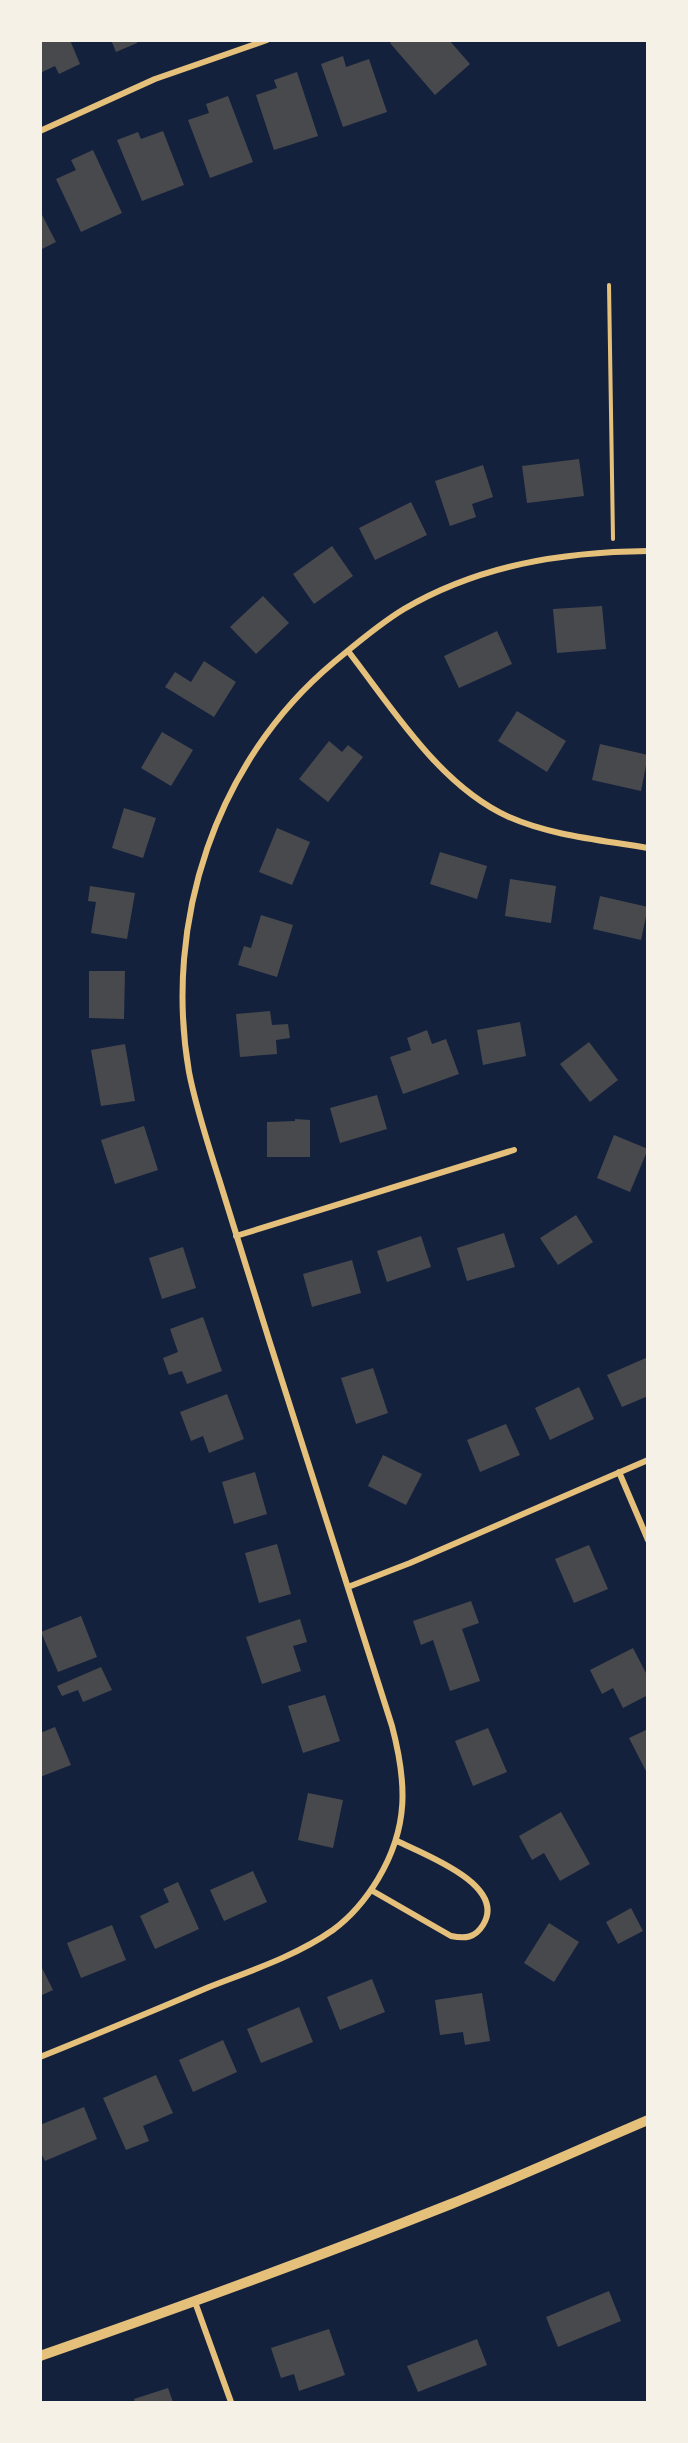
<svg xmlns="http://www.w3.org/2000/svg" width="688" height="2443" viewBox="0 0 688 2443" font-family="Montserrat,sans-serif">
<rect width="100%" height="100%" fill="#14213d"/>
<path fill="#48494c" d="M 40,40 L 70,40 L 80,64 L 59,74 L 55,66 L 40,73 Z
M 111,40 L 137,40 L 137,43 L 116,52 Z
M 393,40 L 449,40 L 470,64 L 435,95 L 390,43 Z
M 343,56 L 346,67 L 369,59 L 387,112 L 343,127 L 321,64 Z
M 297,72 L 318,136 L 274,150 L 256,95 L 277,88 L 274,80 Z
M 228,96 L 253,162 L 210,178 L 188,120 L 209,113 L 206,104 Z
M 163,131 L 184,185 L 142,201 L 117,140 L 138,132 L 141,139 Z
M 93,150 L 122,213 L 81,232 L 56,179 L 76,170 L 71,160 Z
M 40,211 L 56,242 L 40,250 Z
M 579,459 L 584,496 L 527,503 L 522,466 Z
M 483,465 L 493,497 L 472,504 L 476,517 L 450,526 L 435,481 Z
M 411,502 L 427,535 L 375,560 L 359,528 Z
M 332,546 L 353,576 L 314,604 L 293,574 Z
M 263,596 L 289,623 L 256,654 L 230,627 Z
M 602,606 L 606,649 L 557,653 L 553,609 Z
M 497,631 L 512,664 L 459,688 L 444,656 Z
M 204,661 L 236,682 L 214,717 L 165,687 L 175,672 L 191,682 Z
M 517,711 L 566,741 L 547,772 L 498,741 Z
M 162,732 L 193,750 L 171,786 L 141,768 Z
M 329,741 L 342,752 L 348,745 L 363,757 L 328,802 L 299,779 Z
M 600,744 L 648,755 L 641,791 L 592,780 Z
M 124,808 L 156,818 L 143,858 L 112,848 Z
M 277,828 L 310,842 L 292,885 L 259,872 Z
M 440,852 L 487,866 L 477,899 L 430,884 Z
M 510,879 L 556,886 L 551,923 L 505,916 Z
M 90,886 L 135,893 L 127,939 L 91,933 L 96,902 L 88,901 Z
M 600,896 L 648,907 L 641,940 L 593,929 Z
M 261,915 L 293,925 L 277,977 L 238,965 L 244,946 L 251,948 Z
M 89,971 L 125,971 L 124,1019 L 89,1018 Z
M 270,1011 L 272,1025 L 288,1024 L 290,1038 L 276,1040 L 277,1054 L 240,1057 L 236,1014 Z
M 520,1022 L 526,1056 L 483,1065 L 477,1030 Z
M 427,1030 L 432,1044 L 446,1039 L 459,1074 L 403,1094 L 390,1057 L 411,1050 L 407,1038 Z
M 589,1042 L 618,1080 L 590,1102 L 560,1064 Z
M 125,1044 L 135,1101 L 101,1106 L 91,1050 Z
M 377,1095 L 387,1129 L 340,1143 L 330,1108 Z
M 295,1119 L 310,1120 L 310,1157 L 267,1157 L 267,1122 L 295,1121 Z
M 144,1126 L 158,1170 L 115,1184 L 101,1140 Z
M 614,1135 L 648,1149 L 630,1192 L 597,1178 Z
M 576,1215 L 593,1242 L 558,1265 L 540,1238 Z
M 504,1233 L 515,1267 L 467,1281 L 457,1248 Z
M 421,1236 L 431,1267 L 387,1282 L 377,1251 Z
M 183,1247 L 196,1288 L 162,1299 L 149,1258 Z
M 352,1260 L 361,1293 L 312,1307 L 303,1274 Z
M 203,1317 L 222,1371 L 187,1384 L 182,1371 L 169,1375 L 163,1358 L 178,1352 L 170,1329 Z
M 648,1357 L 648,1396 L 622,1407 L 607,1375 Z
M 373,1368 L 388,1413 L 356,1424 L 341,1378 Z
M 579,1387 L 594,1419 L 550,1440 L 535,1408 Z
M 227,1394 L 244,1439 L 209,1453 L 203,1436 L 191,1441 L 180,1412 Z
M 506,1424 L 520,1455 L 480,1472 L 467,1440 Z
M 383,1455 L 422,1474 L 406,1505 L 368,1486 Z
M 255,1472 L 267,1514 L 234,1524 L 222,1482 Z
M 277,1544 L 291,1594 L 259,1603 L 245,1553 Z
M 589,1545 L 608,1589 L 574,1603 L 555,1559 Z
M 471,1601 L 479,1623 L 462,1629 L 480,1681 L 450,1691 L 433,1640 L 421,1645 L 413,1621 Z
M 81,1616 L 97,1657 L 58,1672 L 41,1632 Z
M 300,1619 L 307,1642 L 293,1646 L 301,1671 L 262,1684 L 246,1637 Z
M 633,1648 L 648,1677 L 648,1695 L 623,1708 L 613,1688 L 602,1694 L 590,1670 Z
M 101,1667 L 112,1690 L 83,1702 L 78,1690 L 62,1696 L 57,1686 Z
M 325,1695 L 340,1741 L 303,1753 L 288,1706 Z
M 55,1727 L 71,1765 L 40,1777 L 40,1733 Z
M 488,1728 L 507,1772 L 473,1786 L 455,1741 Z
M 648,1729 L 648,1775 L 629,1738 Z
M 308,1793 L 343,1800 L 333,1848 L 298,1840 Z
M 561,1812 L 590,1864 L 560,1881 L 544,1853 L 532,1860 L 519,1836 Z
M 253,1871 L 267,1902 L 224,1921 L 210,1890 Z
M 178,1882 L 199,1929 L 155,1949 L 140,1916 L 169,1902 L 163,1889 Z
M 631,1908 L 643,1931 L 618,1944 L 606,1922 Z
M 549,1923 L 579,1942 L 554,1982 L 524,1963 Z
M 112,1925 L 126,1960 L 81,1978 L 67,1943 Z
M 40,1964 L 53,1990 L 40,1996 Z
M 372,1979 L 385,2012 L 340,2030 L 327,1997 Z
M 482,1993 L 490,2041 L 465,2045 L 463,2032 L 440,2035 L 435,2000 Z
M 299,2007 L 313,2042 L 261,2063 L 247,2029 Z
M 223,2040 L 237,2072 L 193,2092 L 179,2060 Z
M 156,2075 L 173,2113 L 143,2126 L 149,2141 L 126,2150 L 103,2098 Z
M 84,2107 L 97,2139 L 45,2161 L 40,2151 L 40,2125 Z
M 609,2291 L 621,2321 L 558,2347 L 546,2317 Z
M 329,2329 L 345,2375 L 299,2391 L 294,2374 L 281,2378 L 271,2348 Z
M 477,2339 L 487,2365 L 418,2392 L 407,2366 Z
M 168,2388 L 173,2402 L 135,2402 L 134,2399 Z"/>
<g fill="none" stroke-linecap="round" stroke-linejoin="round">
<path stroke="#e5c07b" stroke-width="4" d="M 609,285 L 613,539"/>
<path stroke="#e5c07b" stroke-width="6" d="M 40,131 L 155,79 L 267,40
M 348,651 C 393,709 440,786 509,817 C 552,836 602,840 648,848
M 236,1236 L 514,1150
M 619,1472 L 648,1540
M 348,1587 L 410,1563 L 648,1460
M 371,1890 L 451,1936 C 465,1939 475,1938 483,1925 C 508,1885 423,1854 397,1841
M 40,2057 C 97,2034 153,2011 209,1987 C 250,1971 296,1956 333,1930 C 352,1916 366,1899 378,1879 C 409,1827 407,1783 392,1726 C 351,1598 311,1470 270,1343 C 253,1288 236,1234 219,1179 C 208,1144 196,1108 189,1072 C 163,922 216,761 333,663 C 356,644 379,624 404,609 C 479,565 562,552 648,551
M 195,2302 L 231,2402"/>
<path stroke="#e5c07b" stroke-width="10" d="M 40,2356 C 178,2308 315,2258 451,2204 C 517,2178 582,2148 648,2120"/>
</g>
<rect width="688" height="2443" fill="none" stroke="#f6f1e7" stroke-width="84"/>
</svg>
